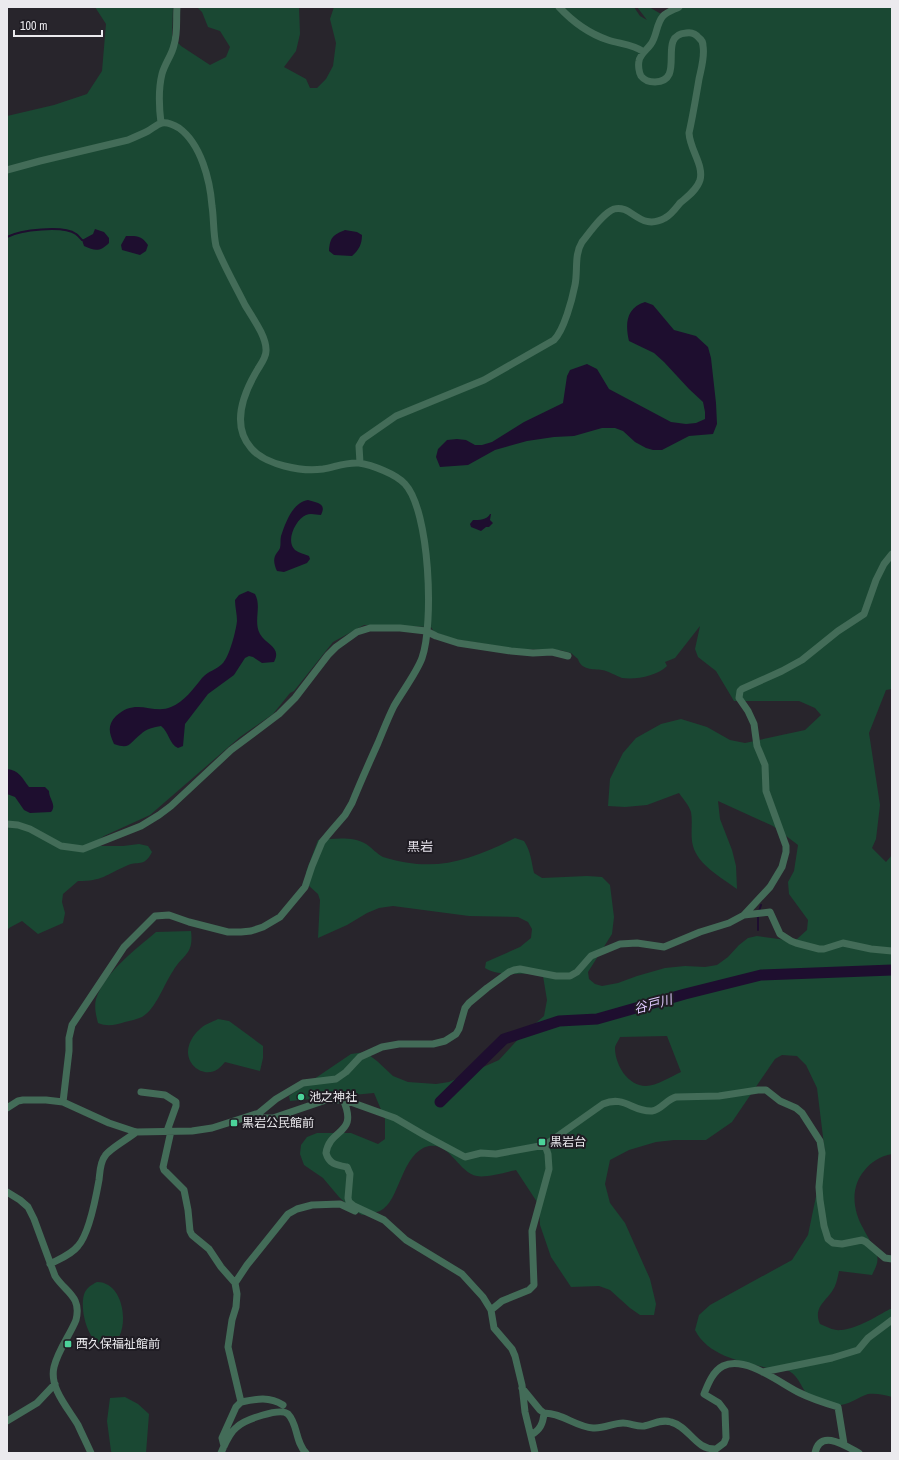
<svg xmlns="http://www.w3.org/2000/svg" width="899" height="1460" viewBox="0 0 899 1460" font-family="'Archivo Narrow','Noto Sans JP',sans-serif">
<rect width="100%" height="100%" fill="#28252c"/>
<path fill="#1a4833" fill-rule="evenodd" d="M 95,7 L 173,7 L 172,36 L 181,46 L 210,65 L 226,57 L 230,47 L 220,31 L 208,27 L 202,12 L 197,7 L 299,7 L 300,34 L 296,51 L 284,67 L 306,79 L 310,88 L 317,88 L 326,79 L 333,66 L 336,43 L 330,19 L 334,7 L 634,7 L 640,16 L 647,20 L 637,7 L 649,7 L 661,14 L 672,13 L 683,7 L 892,7 L 892,689 L 886,690 L 869,733 L 880,805 L 876,839 L 872,848 L 886,862 L 892,855 L 892,1154 C 880,1156 871,1162 864,1171 C 850,1188 853,1210 863,1228 C 867,1237 874,1245 877,1255 C 879,1263 875,1268 872,1275 L 839,1271 C 838,1276 837,1281 835,1286 C 829,1300 812,1306 820,1324 C 827,1327 834,1331 841,1330 C 857,1329 877,1316 890,1309 L 892,1309 L 892,1397 C 885,1395 876,1393 868,1394 C 856,1398 847,1407 833,1405 C 829,1404 814,1399 810,1397 C 802,1391 800,1377 789,1371 C 783,1368 775,1369 768,1368 C 742,1362 708,1356 695,1330 L 699,1315 L 710,1305 L 792,1260 L 808,1235 L 825,1153 L 817,1088 L 806,1065 L 797,1056 L 782,1055 L 775,1059 L 732,1122 L 706,1140 L 674,1140 L 656,1142 L 629,1150 L 610,1160 L 605,1184 L 610,1203 L 625,1223 L 650,1279 L 656,1304 L 654,1315 L 640,1315 L 630,1308 L 610,1290 L 599,1286 L 571,1287 L 551,1257 L 540,1225 L 539,1205 L 516,1170 C 507,1172 485,1178 477,1176 C 458,1172 450,1142 429,1146 C 401,1152 400,1202 380,1211 C 375,1213 368,1214 362,1215 L 352,1209 L 339,1197 L 323,1178 L 304,1165 L 300,1154 L 301,1145 L 307,1137 L 317,1133 L 351,1133 L 378,1144 L 385,1139 L 385,1119 L 374,1093 L 290,1101 L 289,1096 L 351,1054 L 365,1052 L 377,1061 L 393,1076 L 408,1082 L 436,1084 L 449,1082 L 472,1072 L 499,1060 L 521,1036 L 544,1016 L 547,1000 L 543,976 L 539,973 C 522,973 499,977 485,968 L 486,962 L 520,947 L 531,938 L 532,929 L 528,922 L 518,917 L 469,916 L 393,906 L 379,908 L 367,913 L 347,925 L 318,938 L 320,900 L 318,894 L 308,885 L 306,872 L 318,840 C 334,839 352,836 366,844 C 372,848 377,854 383,857 C 434,873 469,861 515,838 L 524,841 C 531,852 531,860 534,873 L 542,878 L 587,876 L 602,877 L 610,885 L 614,917 L 612,934 L 588,972 L 589,979 L 595,984 L 602,986 L 618,983 L 637,976 L 665,968 L 685,966 L 705,967 L 717,965 L 728,957 L 739,945 L 748,938 L 757,936 L 786,940 L 797,939 L 807,930 L 808,920 L 789,894 L 788,882 L 794,871 L 798,845 L 773,826 L 718,801 L 720,819 L 732,850 L 736,866 L 737,889 C 722,878 698,865 693,846 C 690,835 693,823 691,812 C 689,805 683,799 679,793 L 647,805 L 625,807 L 608,806 L 610,779 L 623,753 L 636,738 L 661,724 L 681,719 L 707,727 L 730,740 L 745,743 L 805,730 L 821,715 L 815,708 L 799,701 L 734,701 L 716,671 L 698,657 L 695,649 L 700,626 L 675,658 L 665,662 L 667,666 C 657,676 636,680 622,678 C 616,676 609,671 602,670 C 593,669 581,670 578,659 L 571,653 L 560,650 L 517,649 L 454,639 L 434,632 L 431,627 L 364,625 L 333,642 L 294,691 L 290,693 L 273,714 L 240,737 L 150,815 L 104,836 L 94,843 L 96,846 L 123,846 L 139,844 L 148,846 L 152,852 C 144,868 138,860 126,866 C 105,875 103,881 78,881 L 63,894 L 62,902 L 65,913 L 63,923 L 38,934 L 22,921 L 9,928 L 7,931 L 7,116 L 54,105 L 87,94 L 102,71 L 106,24 ZM 667,1036 L 681,1072 C 672,1076 656,1086 646,1086 C 628,1086 615,1065 615,1048 C 615,1045 619,1040 620,1037 Z
M 191,931 C 194,955 183,954 173,971 C 164,984 156,1009 142,1017 C 137,1019 130,1021 125,1022 C 116,1025 107,1027 98,1023 C 96,1015 94,1007 96,999 C 105,972 135,950 156,932 Z
M 218,1019 L 229,1021 L 263,1046 L 263,1058 L 260,1071 L 225,1062 C 223,1064 221,1067 218,1069 C 205,1078 188,1067 188,1052 C 188,1044 193,1035 199,1030 C 203,1025 212,1022 218,1019 Z
M 97,1282 C 128,1282 130,1340 110,1345 C 88,1351 78,1306 85,1292 C 88,1287 91,1285 97,1282 Z
M 125,1397 L 138,1404 L 149,1414 L 146,1453 L 112,1453 L 111,1451 L 107,1421 L 110,1398 Z"/>
<path fill="#1e0e2f" d="M 95,229 L 104,232 L 109,238 L 109,243 C 100,252 95,251 84,246 L 82,240 L 93,234 Z
M 345,230 L 357,232 L 362,235 C 362,244 359,250 352,256 L 334,255 L 329,251 C 330,237 333,235 345,230 Z
M 126,236 C 137,236 141,235 148,245 L 146,251 L 140,255 L 122,250 L 121,245 Z
M 645,302 L 653,305 L 674,330 L 696,336 L 708,347 L 711,358 L 716,403 L 717,424 L 713,434 L 689,436 L 662,450 L 653,450 L 646,448 L 635,442 L 623,431 L 615,428 L 602,428 L 574,436 L 554,437 L 527,441 L 495,450 L 468,465 L 440,467 L 436,457 L 438,449 L 447,440 L 457,439 L 466,440 L 475,445 L 482,445 L 492,442 L 524,422 L 563,403 L 567,376 L 570,370 L 587,364 L 597,369 L 609,389 L 671,422 L 686,424 L 696,423 L 705,419 L 705,412 L 703,402 L 689,389 L 664,362 L 654,353 L 629,341 C 625,324 626,308 645,302 Z
M 308,500 C 317,503 327,503 321,515 C 316,515 311,513 306,515 C 296,519 285,541 295,550 C 299,553 305,554 309,556 L 310,559 L 307,563 L 284,572 L 277,571 C 275,567 273,561 275,556 C 276,553 279,551 280,548 C 281,544 280,540 281,536 C 286,522 292,503 308,500 Z
M 490,514 L 491,514 L 490,520 L 493,523 L 489,527 L 486,527 L 481,531 L 471,527 L 470,524 L 473,520 C 479,520 487,520 490,514 Z
M 248,591 L 255,594 C 262,607 253,621 260,634 C 266,645 282,647 274,662 L 262,663 L 253,657 L 249,656 L 245,658 L 234,675 L 208,694 L 185,724 L 183,746 L 178,748 C 169,744 169,732 161,726 C 154,727 146,729 141,734 C 129,743 131,750 114,744 C 109,733 107,725 116,716 C 136,697 153,715 171,707 C 184,702 194,688 202,678 C 208,671 216,670 222,664 C 229,658 236,631 237,621 C 237,614 235,607 235,600 L 239,595 Z
M 7,769 C 19,770 22,778 29,787 L 45,787 L 49,791 C 49,799 57,805 51,812 L 30,813 L 24,810 L 15,797 L 7,794 Z"/>
<g fill="none" stroke-linecap="round" stroke-linejoin="round">
<path stroke="#1e0e2f" stroke-width="2" d="M 7,237 C 20,230 63,225 76,234 C 78,235 80,238 82,240
M 759,911 L 761,905
M 758,930 L 758,916"/>
<path stroke="#1e0e2f" stroke-width="11" d="M 440,1102 L 504,1039 L 559,1021 L 597,1019 L 685,994 L 761,975 L 892,970"/>
<path stroke="#436c58" stroke-width="7" d="M 559,7 C 572,21 590,34 608,40 C 620,44 633,44 644,52
M 161,123 C 159,107 158,90 162,74 C 165,63 172,55 174,45 C 178,33 176,19 177,7
M 7,170 L 40,161 L 128,140 C 135,137 142,134 148,131 C 152,129 157,124 162,123 C 168,122 174,125 179,128 C 201,144 210,180 212,206 C 214,219 213,232 216,246 C 224,266 235,285 245,305 C 252,317 267,337 266,351 C 266,359 259,366 255,374 C 242,397 232,426 251,448 C 265,465 302,472 323,469 C 335,467 346,462 359,463 C 372,465 396,474 405,484 C 430,511 434,624 422,658 C 417,672 402,692 394,706 C 388,718 383,731 378,743 C 369,763 360,783 352,803 L 345,815 L 332,830 L 322,842 L 312,866 L 305,887 L 280,917 L 263,927 L 251,931 L 241,932 L 228,932 L 189,922 L 169,915 L 155,916 L 124,947 L 72,1025 L 69,1038 L 69,1051 L 63,1102
M 360,463 L 359,446 L 363,439 L 396,416 L 484,380 L 554,340 C 564,330 572,300 575,285 C 578,270 574,255 582,242 C 590,232 603,213 614,209 C 632,204 640,232 665,218 C 671,215 676,208 680,203 C 687,197 697,190 700,180 C 704,165 690,150 689,133 C 693,115 696,97 699,79 C 701,69 705,57 703,46 C 703,43 702,40 699,38 C 696,34 691,32 686,33 C 656,35 687,81 655,82 C 650,82 644,80 641,76 C 639,73 638,65 639,61 C 640,54 647,50 651,44 C 657,36 656,24 663,16 C 667,12 673,10 679,7
M 7,824 L 18,825 L 30,829 L 61,846 L 83,849 L 141,826 L 159,815 L 171,806 L 231,750 L 279,714 L 295,698 L 328,655 L 336,647 L 357,632 L 370,628 L 400,628 L 426,631 L 436,636 L 458,643 L 511,651 L 533,653 L 552,652 L 568,656
M 744,915 L 770,912 L 780,934 L 791,941 L 796,943 L 819,949 L 824,949 L 843,943 L 871,949 L 892,951
M 141,1092 L 165,1095 L 176,1102 L 176,1106 L 167,1131
M 343,1099 C 359,1136 330,1127 326,1153 C 329,1164 336,1165 347,1167 L 350,1174 L 348,1198 L 349,1202 L 354,1206 L 384,1220 L 406,1240 L 462,1274 L 483,1297 L 491,1310
M 7,1108 L 18,1101 L 23,1100 L 46,1100 L 63,1102 L 109,1123 L 136,1132 L 192,1131 L 212,1128 L 259,1113 L 276,1099 L 303,1083 L 336,1079 L 346,1072 L 360,1057 L 382,1047 L 399,1044 L 433,1044 L 445,1041 L 456,1034 L 459,1029 L 465,1008 L 469,1003 L 487,988 L 509,972 L 514,970 L 520,969 L 556,976 L 570,976 L 577,972 L 591,956 L 620,944 L 637,943 L 664,947 L 700,932 L 729,923 L 744,915 L 770,887 L 782,867 L 786,852 L 786,846 L 766,791 L 765,765 L 757,746 L 754,724 L 748,711 L 739,698 L 740,691 L 742,689 L 782,671 L 802,660 L 838,631 L 864,614 L 876,580 L 884,564 L 892,554
M 252,1118 L 273,1118 L 326,1100 L 345,1100 L 395,1118 L 424,1135 L 465,1157 L 481,1153 L 496,1154 L 545,1145
M 171,1131 L 163,1167 L 164,1170 L 184,1190 L 188,1210 L 190,1231 L 192,1235 L 209,1249 L 221,1267 L 235,1283 L 237,1294 L 236,1307 L 232,1320 L 228,1347 L 241,1402 L 236,1407 L 222,1438 L 224,1446
M 7,1192 L 20,1200 L 28,1207 L 34,1219 L 55,1276 C 65,1292 82,1296 76,1320 C 70,1335 58,1350 54,1367 C 49,1388 68,1408 78,1425 C 82,1434 87,1444 91,1453
M 50,1264 C 59,1259 71,1255 78,1246 C 89,1234 96,1197 99,1180 C 100,1172 100,1162 105,1156 C 109,1149 128,1139 136,1132
M 235,1283 L 247,1265 L 288,1214 L 297,1209 L 312,1205 L 340,1204 L 355,1211
M 763,1372 L 832,1358 L 858,1350 L 868,1338 L 892,1320
M 522,1388 L 540,1410 L 544,1413
M 241,1402 C 256,1399 269,1396 283,1405
M 7,1421 L 37,1403 L 55,1384
M 531,1435 C 540,1430 543,1424 544,1413 C 562,1413 576,1427 593,1428 C 604,1429 613,1423 623,1423 C 630,1423 637,1427 644,1426 C 654,1424 661,1419 671,1422 C 690,1427 695,1450 716,1449 L 724,1443 L 726,1438 L 725,1411 L 719,1403 L 704,1394 C 708,1384 713,1371 723,1366 C 746,1355 781,1384 800,1393 C 812,1399 825,1403 838,1407 L 844,1444
M 221,1453 C 225,1444 229,1433 237,1427 C 244,1420 280,1407 288,1414 C 298,1424 295,1442 306,1453
M 535,1453 L 525,1412 L 522,1385 L 515,1356 L 512,1349 L 494,1328 L 491,1310 L 502,1301 L 529,1290 L 534,1285 L 532,1231 L 549,1169 L 548,1154 L 545,1145 L 603,1104 C 625,1095 632,1112 652,1111 C 661,1110 667,1099 676,1097 L 719,1096 L 758,1090 L 766,1090 L 780,1101 L 796,1108 L 802,1113 L 820,1141 L 822,1153 L 819,1187 L 820,1200 L 824,1226 L 828,1239 L 833,1243 L 842,1244 L 862,1240 L 866,1242 L 885,1258 L 892,1259
M 815,1453 C 820,1428 846,1446 859,1453"/>
</g>
<g fill="#4cd39a" stroke="#1f1c23" stroke-width="1.5">
<circle cx="301" cy="1097" r="4"/>
<rect x="230" y="1119" width="8" height="8" rx="2"/>
<rect x="538" y="1138" width="8" height="8" rx="2"/>
<rect x="64" y="1340" width="8" height="8" rx="2"/>
</g>
<g text-anchor="middle" dominant-baseline="central" stroke-width="4" stroke-linejoin="round" paint-order="stroke">
<g font-size="12" fill="#ebeaee" stroke="#1f1c23" text-anchor="start">
<text x="309" y="1097">池之神社</text>
<text x="242" y="1123">黒岩公民館前</text>
<text x="550" y="1142">黒岩台</text>
<text x="76" y="1344">西久保福祉館前</text>
</g>
<g font-size="13" fill="#e2dee7" stroke="#1f1c23">
<text x="420" y="846">黒岩</text>
</g>
<g font-size="13" font-style="italic" fill="#dfc9fe" stroke="#1f1c23">
<text transform="translate(653 1004) rotate(-15)">谷戸川</text>
</g>
</g>
<rect width="899" height="1460" fill="none" stroke="#ebeaee" stroke-width="16"/>
<path d="M14 30v6h88v-6" fill="none" stroke="#ebeaee" stroke-width="2"/>
<text x="20" y="30" font-size="12" fill="#ebeaee" stroke="#1f1c23" stroke-width="3" paint-order="stroke">100 m</text>
</svg>
